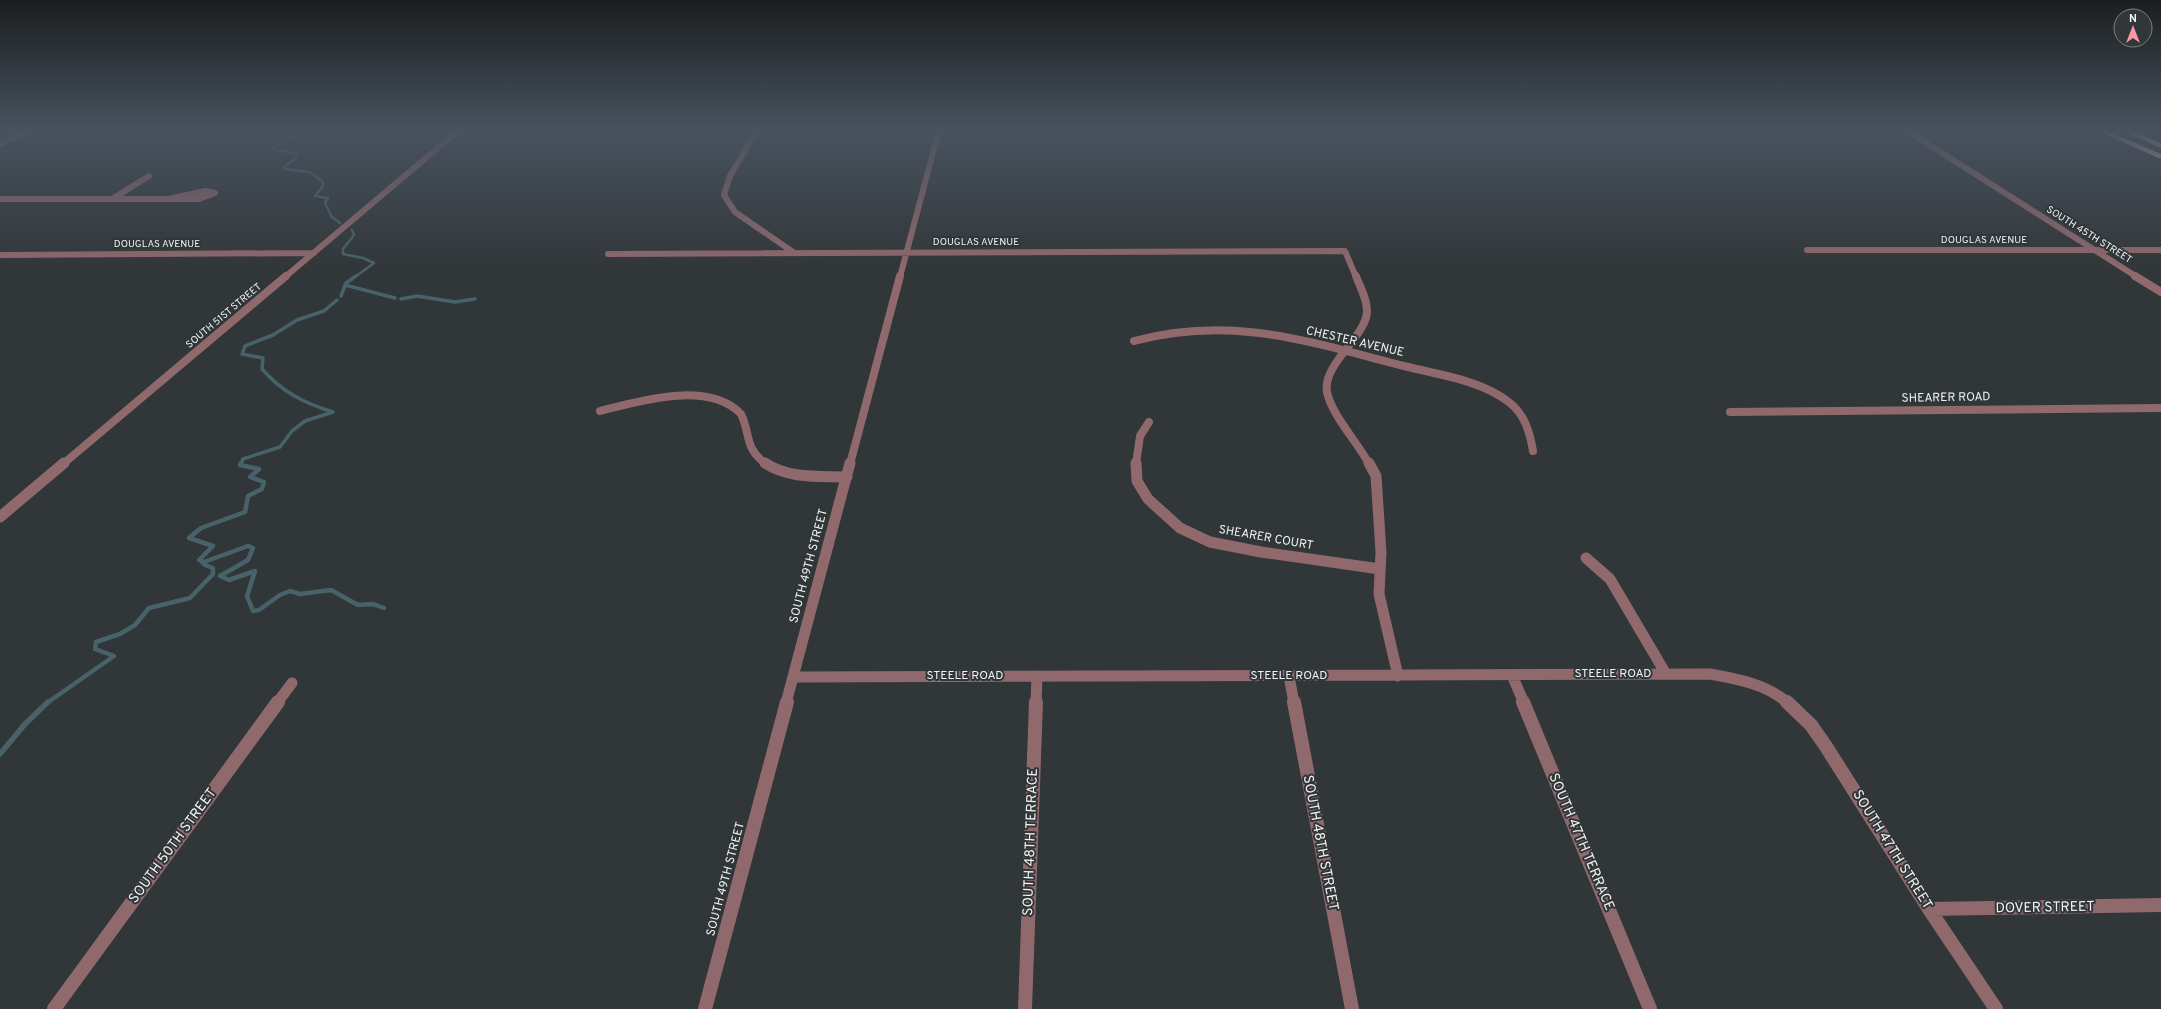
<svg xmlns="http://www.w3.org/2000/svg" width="2161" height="1009" viewBox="0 0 2161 1009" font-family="Overpass,sans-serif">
<rect width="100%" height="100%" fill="#313638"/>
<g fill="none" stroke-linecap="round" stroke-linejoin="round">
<path stroke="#48626a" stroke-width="2.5" d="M 244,130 L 246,133 L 267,130
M 290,130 L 295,135 L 273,149 L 297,154 L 296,158 L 284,167 L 285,169 L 310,172 L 323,182 L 323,186 L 315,196 L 328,198 L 325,203 L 332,217 L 340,223
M 352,230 L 354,235 L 343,249 L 343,254 L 363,258 L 374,263 L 355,277"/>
<path stroke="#48626a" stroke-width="3.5" d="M 345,285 L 395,298
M 341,296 L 346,283 L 356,276
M 401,299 L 417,296 L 455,302 L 475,299
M 241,464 L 243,459 L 280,447 L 292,431 L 305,421 L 333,412 C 304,403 282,392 262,369 L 263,358 L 242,354 L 245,346 L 273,335 L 297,320 L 324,311 L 337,300"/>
<path stroke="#48626a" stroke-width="4.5" d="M 241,463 L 240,465 L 259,469 L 250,477 L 264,482 L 262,489 L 248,496 L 245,512 L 201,528 L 189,538 L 213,546 L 199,560 L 204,562 L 248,546 L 253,548 L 248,560 L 220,576 L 229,580 L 255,571 L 247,596 L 253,611 L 259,610 L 280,595 L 290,591 L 300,594 L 331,590 L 358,605 L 373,604 L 384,608
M 47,703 L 114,656 L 95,649 L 96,642 L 120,634 L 135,625 L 149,608 L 190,598 L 213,574 L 213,568 L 205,565 L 200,560"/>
<path stroke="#48626a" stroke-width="5.5" d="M 0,754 L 25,724 L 48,702"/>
<path stroke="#90696d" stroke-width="6" d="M 757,130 L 730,176 L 724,195 L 735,212 L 793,252
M 1906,130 L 2137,277
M 0,144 L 29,130
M 205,191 L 215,193 L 199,199 L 169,199 Z
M 0,199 L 169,199
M 112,199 L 149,176
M 1807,250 L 2161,250
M 608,254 L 1345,251 L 1356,277
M 0,255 L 314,253
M 285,277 L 459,130
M 900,277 L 939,130"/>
<path stroke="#90696d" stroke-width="8" d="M 1356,276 C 1360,287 1367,298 1367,311 C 1367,336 1322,364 1327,392 C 1331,414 1358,443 1369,464
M 2135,276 L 2161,292
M 1134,341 C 1234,314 1312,343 1408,367 C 1441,375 1483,381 1510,403 C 1525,415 1530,433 1533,451
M 600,411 C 639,401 708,380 741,414 C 751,435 744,448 766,464
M 1730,412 L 2161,408
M 63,464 L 286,276
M 850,464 L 900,276
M 1136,464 L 1140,436 L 1149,422"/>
<path stroke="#90696d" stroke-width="11" d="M 765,463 C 788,479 820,476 847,477
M 1136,463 L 1137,481 L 1148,499 L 1180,528 L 1210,542 L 1261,552 L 1380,569
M 1369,463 L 1376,476 L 1381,552 L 1379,594 L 1398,676
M 0,517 L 64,463
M 1586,558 L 1610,579 L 1666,674
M 1512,675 L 1524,703
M 1289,676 L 1294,703
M 793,677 L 1710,674 C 1738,679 1766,684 1788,703
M 277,703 L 292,683
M 786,703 L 850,463
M 1036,703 L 1037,676"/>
<path stroke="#90696d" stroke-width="14" d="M 1294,702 L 1352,1009
M 1523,702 L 1650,1009
M 1787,702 L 1811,725 L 1825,745 L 1929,909 L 1996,1009
M 1929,909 L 2161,905
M 54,1009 L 278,702
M 705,1009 L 787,702
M 1025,1009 L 1036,702"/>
<path fill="#f5bcc0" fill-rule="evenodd" d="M 2096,130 L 2105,130 L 2161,154 L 2161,159 Z
M 2120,130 L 2129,130 L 2161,143 L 2161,148 Z"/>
</g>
<linearGradient id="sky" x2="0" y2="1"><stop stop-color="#1b1e1f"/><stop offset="0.48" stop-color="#48525e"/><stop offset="1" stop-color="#48525e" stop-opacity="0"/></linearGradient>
<rect width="2161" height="271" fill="url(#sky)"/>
<g text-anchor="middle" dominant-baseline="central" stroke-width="4" stroke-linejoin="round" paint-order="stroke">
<g font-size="10" fill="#eff2f3" stroke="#313638">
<text transform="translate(2089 235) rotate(32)">SOUTH 45TH STREET</text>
<text x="1984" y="240">DOUGLAS AVENUE</text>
<text x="976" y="242">DOUGLAS AVENUE</text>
<text x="157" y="244">DOUGLAS AVENUE</text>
<text transform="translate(224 316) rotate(-40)">SOUTH 51ST STREET</text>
</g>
<g font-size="12" fill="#eff2f3" stroke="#313638">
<text transform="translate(1355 342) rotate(13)">CHESTER AVENUE</text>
<text transform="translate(1946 398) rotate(-1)">SHEARER ROAD</text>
<text transform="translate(1266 538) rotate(10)">SHEARER COURT</text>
<text transform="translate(809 566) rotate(-75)">SOUTH 49TH STREET</text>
<text x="1613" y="674">STEELE ROAD</text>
<text x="965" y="676">STEELE ROAD</text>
<text x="1289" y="676">STEELE ROAD</text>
<text transform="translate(726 879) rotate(-75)">SOUTH 49TH STREET</text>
</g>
<g font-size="14" fill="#eff2f3" stroke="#313638">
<text transform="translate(1031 842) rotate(-88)">SOUTH 48TH TERRACE</text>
<text transform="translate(1581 842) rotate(67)">SOUTH 47TH TERRACE</text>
<text transform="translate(1320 843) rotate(79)">SOUTH 48TH STREET</text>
<text transform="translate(173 846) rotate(-54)">SOUTH 50TH STREET</text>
<text transform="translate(1892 850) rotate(58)">SOUTH 47TH STREET</text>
<text transform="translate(2045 908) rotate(-1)">DOVER STREET</text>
</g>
</g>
<g transform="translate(2133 28)"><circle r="19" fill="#313638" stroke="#7d8183"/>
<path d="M0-3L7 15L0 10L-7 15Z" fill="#f49aa4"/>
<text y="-6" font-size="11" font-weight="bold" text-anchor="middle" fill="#eff2f3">N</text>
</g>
</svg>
